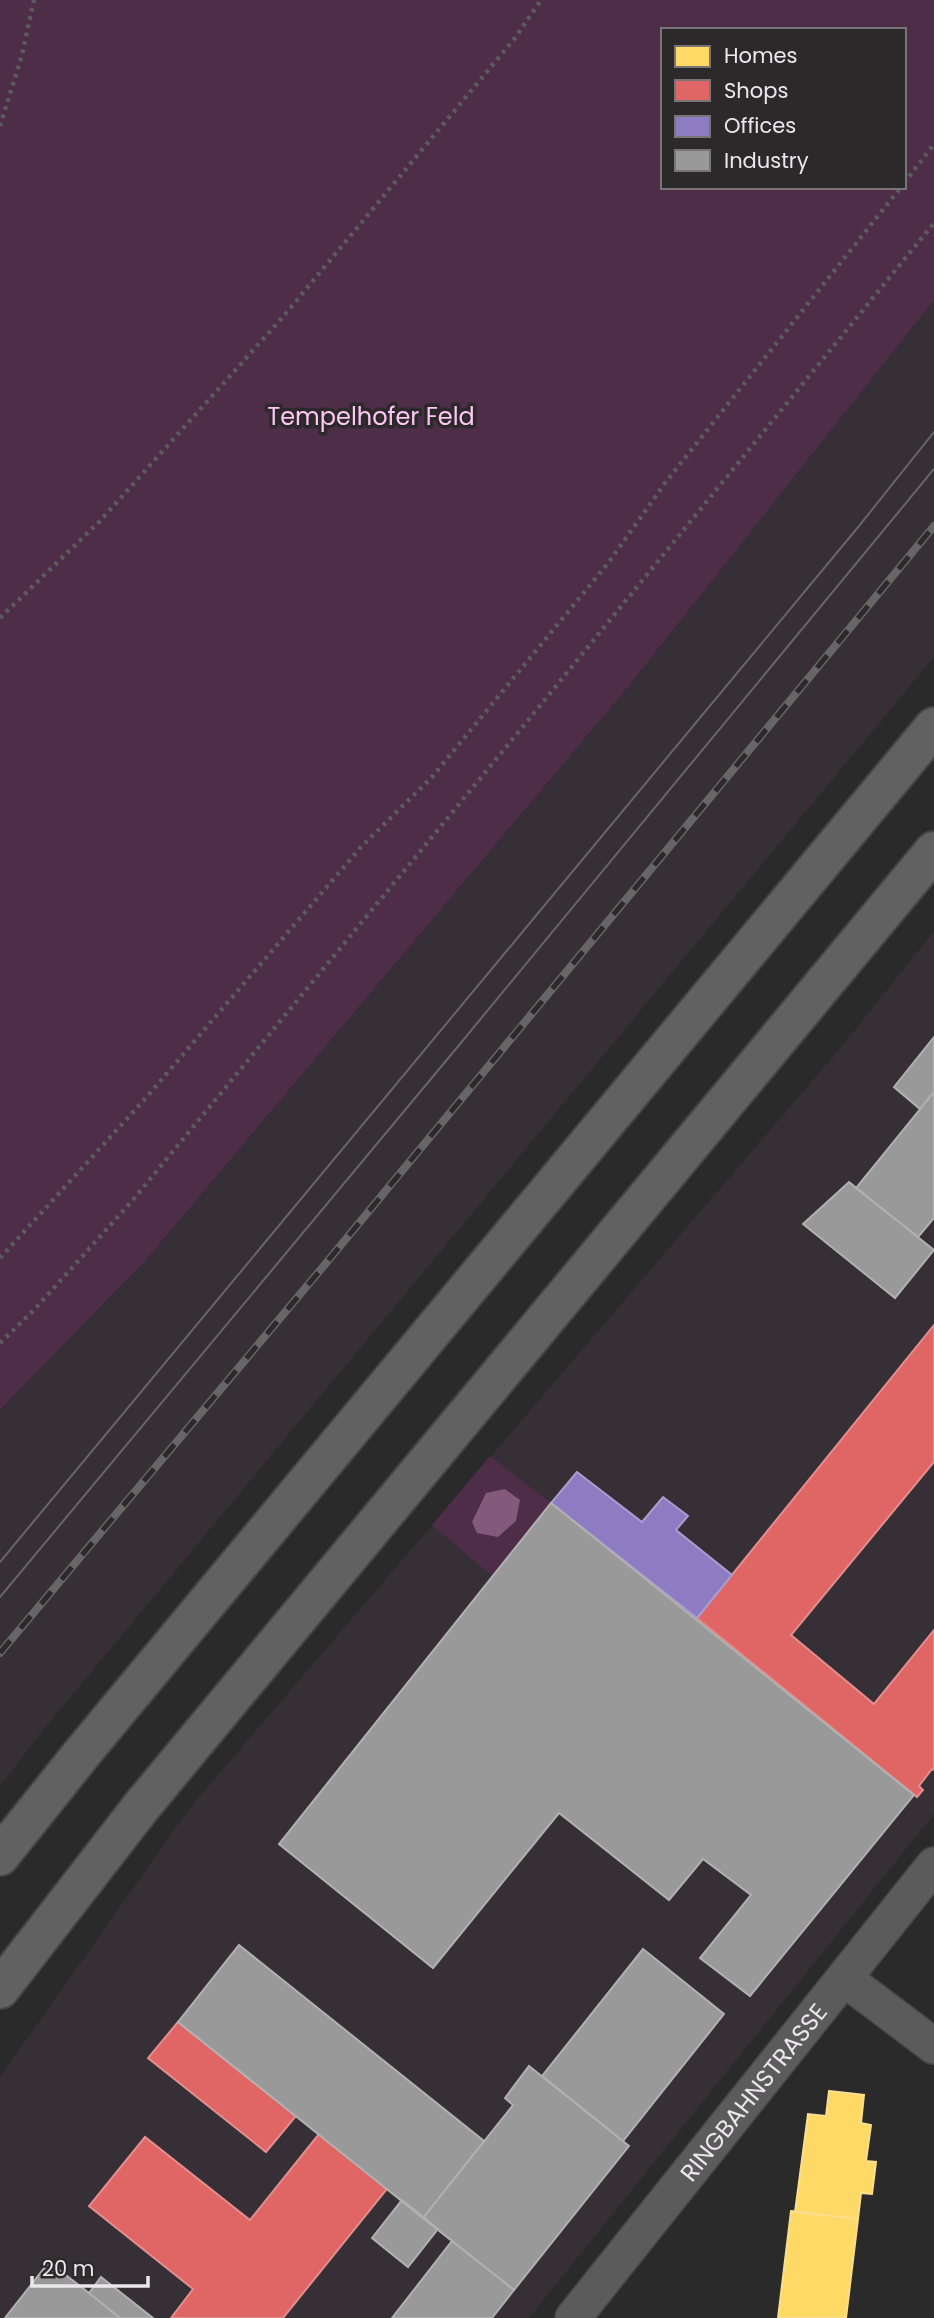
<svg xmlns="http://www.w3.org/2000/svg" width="934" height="2318" viewBox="0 0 934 2318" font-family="Poppins,sans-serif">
<rect width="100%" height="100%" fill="#2b2a2b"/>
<path fill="#362f35" d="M 934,300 L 934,657 L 44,1729 L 0,1786 L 0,1410 L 146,1260 L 628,687 Z
M 934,931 L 934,1814 L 529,2318 L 0,2318 L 0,2077 L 189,1809 L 842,1046 Z"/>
<path fill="#4d2d47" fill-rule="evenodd" d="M 0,0 L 934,0 L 934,300 L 628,687 L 146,1260 L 0,1410 ZM 663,30 L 904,30 L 904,187 L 663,187 Z
M 490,1456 L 551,1503 L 492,1576 L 432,1525 Z"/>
<path fill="#835a7b" d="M 505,1489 L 520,1500 L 516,1521 L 498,1537 L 477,1533 L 472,1522 L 486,1493 Z"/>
<path fill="#ffd966" stroke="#f9de8e" stroke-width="2" d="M 829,2091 L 864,2095 L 861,2123 L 871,2125 L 866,2161 L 876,2162 L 872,2194 L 861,2193 L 858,2219 L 795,2212 L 808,2114 L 826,2116 Z
M 791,2211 L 858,2219 L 846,2318 L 778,2318 Z"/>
<path fill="#e06666" stroke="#e38d8e" stroke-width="2" d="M 934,1325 L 934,1462 L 791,1635 L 874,1704 L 934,1630 L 934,1770 L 932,1769 L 919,1786 L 923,1790 L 917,1797 L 697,1618 Z
M 178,2022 L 296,2116 L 266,2152 L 148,2058 Z
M 319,2134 L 387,2189 L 283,2318 L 171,2318 L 193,2289 L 89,2206 L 145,2137 L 250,2220 Z"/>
<path fill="#8e7cc3" stroke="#aa9ccf" stroke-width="2" d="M 577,1472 L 642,1522 L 663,1497 L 688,1516 L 676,1530 L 732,1575 L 697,1618 L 551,1503 Z"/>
<path fill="#999" stroke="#b1b1b1" stroke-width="2" d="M 934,1037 L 934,1092 L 920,1109 L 894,1087 Z
M 934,1092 L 934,1218 L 918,1237 L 856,1188 Z
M 849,1182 L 934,1250 L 895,1298 L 803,1224 Z
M 551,1503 L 914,1795 L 750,1996 L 700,1958 L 751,1895 L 703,1859 L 669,1900 L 559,1813 L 433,1968 L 279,1844 Z
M 239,1945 L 484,2141 L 423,2218 L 178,2022 Z
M 643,1949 L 724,2014 L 623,2141 L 542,2076 Z
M 529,2066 L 629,2146 L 514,2290 L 423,2218 L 513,2105 L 505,2098 Z
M 402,2200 L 438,2229 L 408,2267 L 372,2238 Z
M 452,2241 L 514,2290 L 492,2318 L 392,2318 Z
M 49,2262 L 89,2293 L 120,2318 L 5,2318 Z
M 101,2277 L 153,2318 L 120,2318 L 89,2293 Z"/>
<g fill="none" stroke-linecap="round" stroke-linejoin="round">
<g stroke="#464546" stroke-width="38">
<g id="minor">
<path d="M 845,1979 L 934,2046"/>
<path id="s1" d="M 573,2318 L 934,1865"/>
</g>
</g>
<g stroke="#464546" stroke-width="42">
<path id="motorway" d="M 0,1856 L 83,1752 L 934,727
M 0,1989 L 141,1807 L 934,851"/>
</g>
<path stroke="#5d5c5d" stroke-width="4.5" stroke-dasharray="3.5 5" stroke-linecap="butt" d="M 0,126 L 22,55 L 34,0
M 904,183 L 934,144
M 0,618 L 100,521 L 282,318 L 515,38 L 541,0
M 0,1258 L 144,1100 L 361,847 L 432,777 L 609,562 L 665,483 L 901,187
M 0,1343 L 34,1310 L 132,1201 L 530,718 L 934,223"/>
<use href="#minor" stroke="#5c5b5c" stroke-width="35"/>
<use href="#motorway" stroke="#626162" stroke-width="38"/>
<path stroke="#666" stroke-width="2" d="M 0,1562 L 859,526 L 934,432
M 0,1597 L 455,1050 L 934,469"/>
<g stroke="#666" stroke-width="8">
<path id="rail" d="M 0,1653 L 322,1268 L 934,526"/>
</g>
<use href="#rail" stroke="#2c292b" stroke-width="5" stroke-dasharray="16" stroke-linecap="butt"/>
</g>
<g text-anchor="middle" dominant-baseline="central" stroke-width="7" stroke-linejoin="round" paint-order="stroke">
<g font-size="24" fill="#fec6f2" stroke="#2c292b">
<text x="371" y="416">Tempelhofer Feld</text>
</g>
<g font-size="24" fill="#eae8ea" stroke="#2c292b">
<text stroke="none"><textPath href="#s1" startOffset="289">RINGBAHNSTRASSE</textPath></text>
</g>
</g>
<rect x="661" y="28" width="245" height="161" fill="#2c292b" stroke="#787577" stroke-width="2"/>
<rect x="675" y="46" width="35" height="21" fill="#ffd966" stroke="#787577" stroke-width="2"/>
<text x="724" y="63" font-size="21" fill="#eae8ea">Homes</text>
<rect x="675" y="80" width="35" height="21" fill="#e06666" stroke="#787577" stroke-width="2"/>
<text x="724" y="98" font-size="21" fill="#eae8ea">Shops</text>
<rect x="675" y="116" width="35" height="21" fill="#8e7cc3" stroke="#787577" stroke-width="2"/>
<text x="724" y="133" font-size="21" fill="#eae8ea">Offices</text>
<rect x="675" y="150" width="35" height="21" fill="#999999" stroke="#787577" stroke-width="2"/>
<text x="724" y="168" font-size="21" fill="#eae8ea">Industry</text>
<path d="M32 2276v10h116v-10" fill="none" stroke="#eae8ea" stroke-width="3.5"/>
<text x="42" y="2276" font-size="21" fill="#eae8ea" stroke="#2c292b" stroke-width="5" paint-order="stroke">20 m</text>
</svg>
